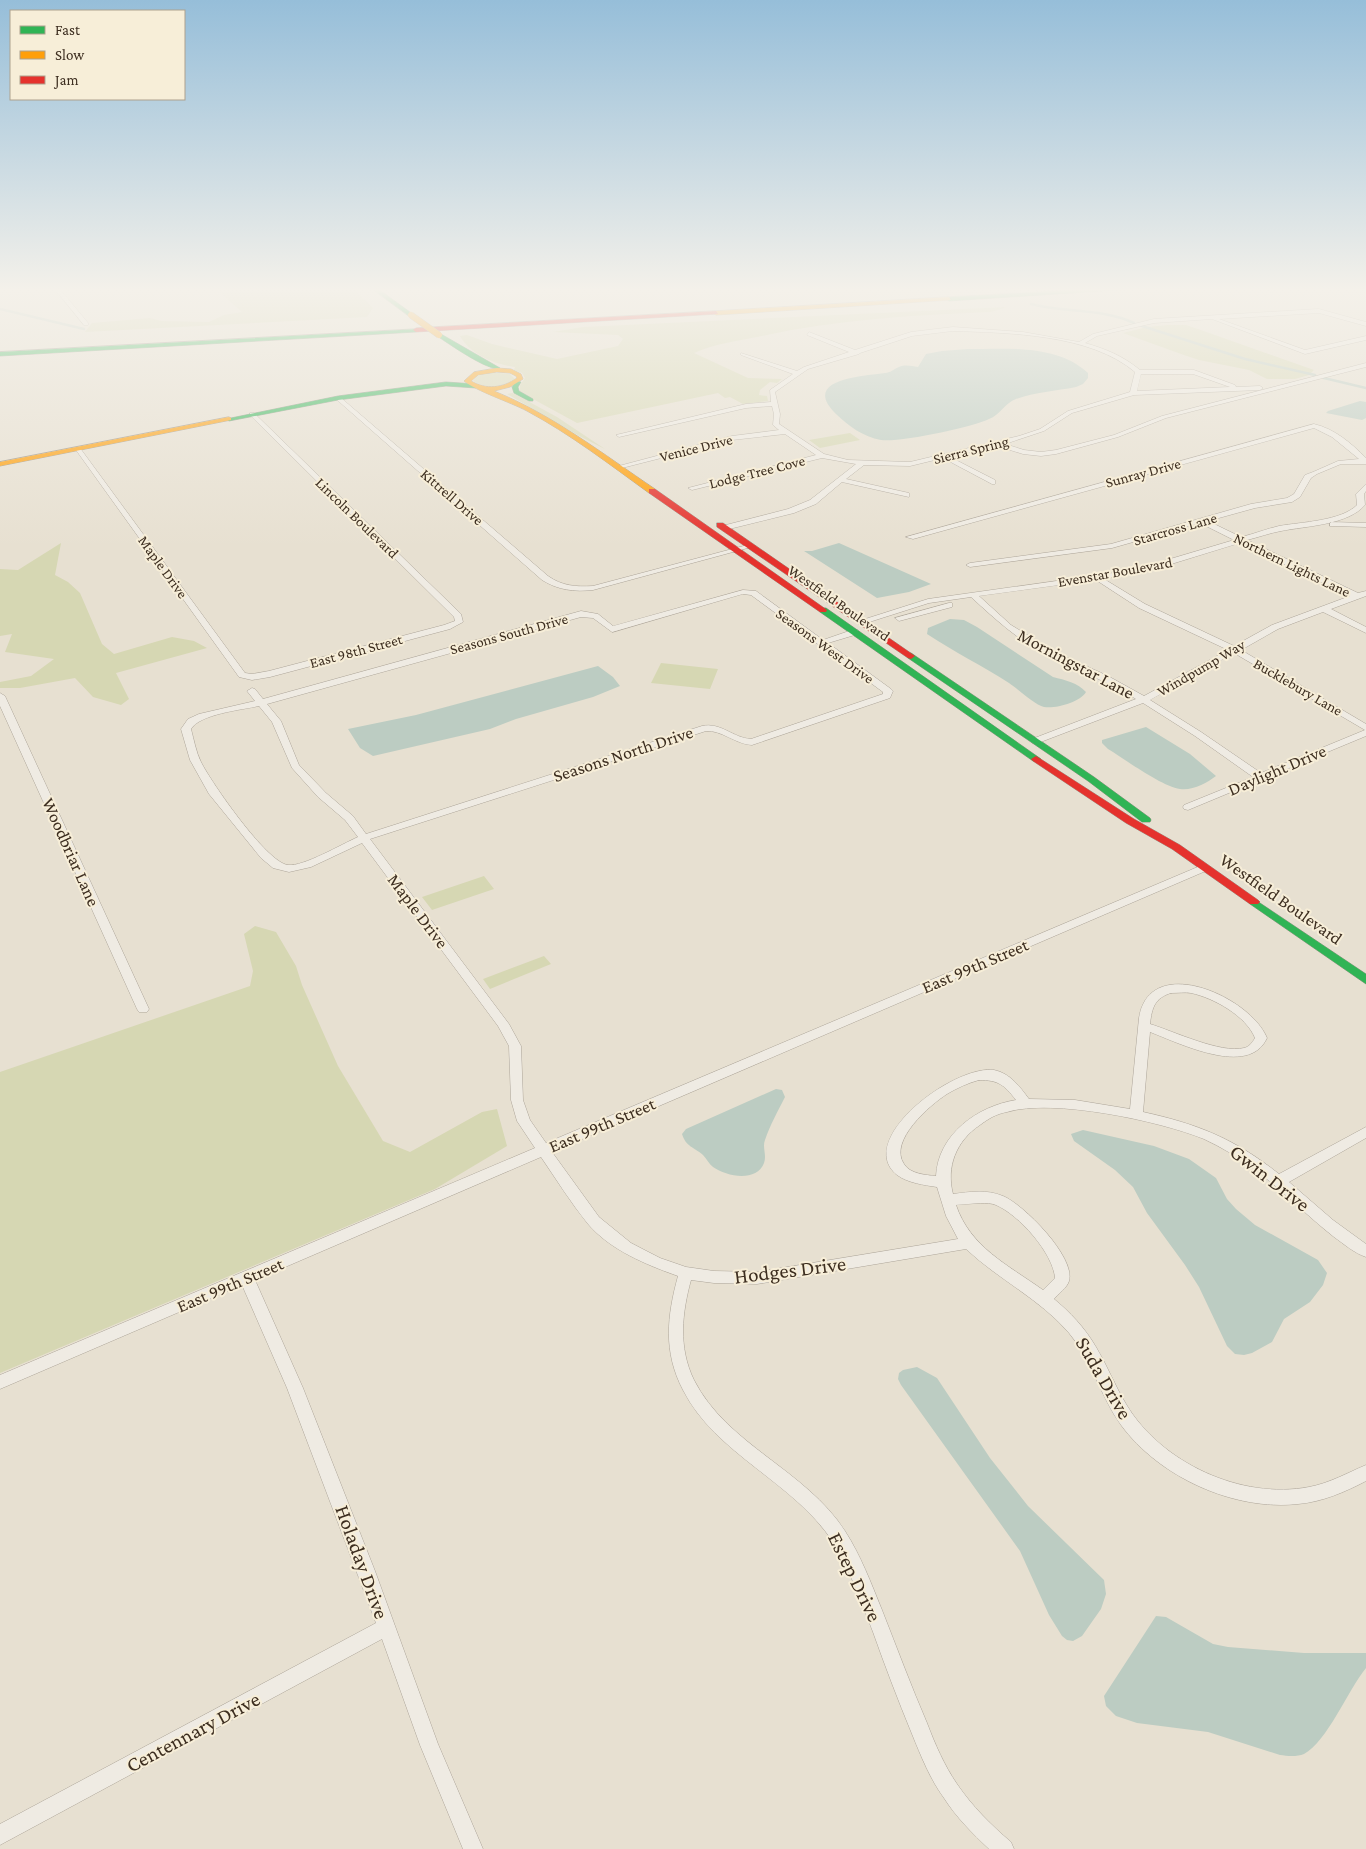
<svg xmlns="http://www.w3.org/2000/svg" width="1366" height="1849" viewBox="0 0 1366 1849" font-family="'Crimson Pro',serif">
<rect width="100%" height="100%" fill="#e7e0d1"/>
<path fill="#d6d7b3" d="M 215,288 L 353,288 L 373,308 L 367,317 L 85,332 L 92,323 L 150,318 L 161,321 L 209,322 L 224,315 L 242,312 Z
M 1007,307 L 991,312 C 913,315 833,320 757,337 C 736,341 714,344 694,353 L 748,378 L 782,379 L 777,383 L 770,382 L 760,390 L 759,395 L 767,396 L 768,401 L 743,404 L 730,397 L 725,398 L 718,393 L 577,423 L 522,393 L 520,391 L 520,385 L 525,378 L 522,373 L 514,370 L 515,367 C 494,364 471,355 460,336 L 467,335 L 492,344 L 557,359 L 618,346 L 623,339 L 618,335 L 553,332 L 583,327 Z
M 1168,325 L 1186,325 L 1198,329 L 1314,370 L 1309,375 L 1295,379 L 1267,379 L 1249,370 L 1199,360 L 1181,354 L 1123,333 L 1147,327 Z
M 488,372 L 510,374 L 515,379 C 503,388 485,389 473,381 L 478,375 Z
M 513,393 L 557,417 L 605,449 L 581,437 L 507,394 Z
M 850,433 L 860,440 L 820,448 L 809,440 Z
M 61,543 L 55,575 L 68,582 L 80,593 L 102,644 L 114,654 L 172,637 L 194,641 L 207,648 L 116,673 L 129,699 L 121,705 L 93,697 L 75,678 L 20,688 L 0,688 L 0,682 L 31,676 L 54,659 L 5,652 L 12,634 L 0,636 L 0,569 L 18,570 Z
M 661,663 L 718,669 L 710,689 L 651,683 Z
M 484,876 L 494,889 L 432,910 L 422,897 Z
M 255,926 L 276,932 L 296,966 L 302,985 L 338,1066 L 383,1141 L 410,1152 L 482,1112 L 497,1109 L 507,1146 L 435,1189 L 0,1373 L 0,1072 L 250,986 L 253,971 L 244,934 Z
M 544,956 L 551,964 L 490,989 L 483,979 Z"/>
<path fill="#bcccc2" d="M 968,349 C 1007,349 1057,344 1088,373 L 1088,378 L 1083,384 L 1076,387 C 1056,391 1035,392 1016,399 C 1005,403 1000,415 989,419 C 973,427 898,443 881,440 C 863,437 849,426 836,414 C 800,379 863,376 885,373 C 890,373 894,369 899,367 C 905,364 912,366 918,367 L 926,354 L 942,351 Z
M 1360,401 L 1366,402 L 1366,418 L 1362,420 L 1326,413 L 1328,411 Z
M 839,543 L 931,584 L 909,592 L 877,598 L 804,551 L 812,551 Z
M 950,619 L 964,620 L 977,627 L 1053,677 C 1065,680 1078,683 1086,692 C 1080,702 1056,709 1044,707 C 1035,705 1018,689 1009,683 C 983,666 954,652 927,634 L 928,628 Z
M 598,666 L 613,677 L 620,686 L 593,697 L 516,719 L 490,729 L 373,756 L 360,748 L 348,729 L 416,715 Z
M 1146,727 L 1190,754 L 1216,776 C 1207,783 1192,791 1180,789 C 1161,786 1126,760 1108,749 L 1102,743 L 1102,740 Z
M 776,1089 L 782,1090 L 785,1097 C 778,1111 770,1125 765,1140 C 762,1147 767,1155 764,1163 C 757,1182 727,1177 713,1167 C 709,1164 707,1159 703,1155 C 694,1147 686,1147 682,1134 L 686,1129 Z
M 1083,1130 L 1154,1146 L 1189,1159 L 1216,1178 L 1227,1199 L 1236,1209 L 1255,1225 L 1318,1260 L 1327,1273 L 1323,1285 L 1310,1302 L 1284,1319 L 1272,1342 L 1252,1353 L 1244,1355 L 1235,1354 L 1227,1346 L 1199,1287 L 1185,1265 L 1147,1213 L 1133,1187 L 1115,1170 L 1074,1141 L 1071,1134 Z
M 917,1367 L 937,1378 L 990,1458 L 1028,1506 L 1104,1580 L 1106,1594 L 1101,1609 L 1082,1636 L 1073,1641 L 1067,1640 L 1062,1636 L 1049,1615 L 1020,1551 L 901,1385 L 898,1379 L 899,1373 L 903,1370 Z
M 1156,1616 L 1166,1617 L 1213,1644 L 1228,1647 L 1304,1653 L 1366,1653 L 1366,1668 C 1348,1690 1327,1742 1304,1754 C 1297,1757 1287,1756 1280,1755 L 1208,1732 L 1137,1723 L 1116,1716 L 1106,1706 L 1104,1696 Z"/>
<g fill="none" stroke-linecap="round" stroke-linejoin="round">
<path stroke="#bcccc2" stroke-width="2.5" d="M 1031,304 C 1065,313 1101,308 1134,323
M 0,309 L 84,329
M 1142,326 L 1245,359 L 1315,375
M 1324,378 L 1366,388"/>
<g stroke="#ada599" stroke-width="1">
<path id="street" d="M 54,288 L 59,288 L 88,323 L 88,325 L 84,325 Z
M 1319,309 L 1366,322 L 1366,326 L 1319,313 L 1219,319 L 1305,350 L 1366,336 L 1366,340 L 1305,354 L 1212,319 L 1154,323 L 1097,336 L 1085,343 C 1106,349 1123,356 1140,370 L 1194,370 L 1235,385 L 1236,387 L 1260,386 L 1263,388 L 1260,390 L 1134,395 L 1072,413 L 1044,431 L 1005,444 L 1024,450 L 1041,452 L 1056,450 L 1114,435 L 1162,416 L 1366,363 L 1366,367 L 1166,418 L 1118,437 L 1056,454 L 1041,456 L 1023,454 L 997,446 L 950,457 L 995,480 L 995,484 L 992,484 L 943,458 L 910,466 L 864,465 L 846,479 L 909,493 L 909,497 L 842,482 L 816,504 L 794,513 L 725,530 L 721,528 L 722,526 L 788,509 L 810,500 L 856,464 L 822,458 L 692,490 L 688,488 L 816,455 L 785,434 L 732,440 L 618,469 L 615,467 L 732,436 L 779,430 L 773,425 L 774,414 L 772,406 L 746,408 L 619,437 L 616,435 L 746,404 L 771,402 L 770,390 L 793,374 L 741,355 L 741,353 L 797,371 L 804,367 L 849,352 L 807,335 L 809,332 L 855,350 L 911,332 L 953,327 L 1023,332 L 1079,342 L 1093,334 L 1154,319 ZM 953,331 C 1010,333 1090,334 1135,372 L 1130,392 L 1068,411 L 1040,429 L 1019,436 L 910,462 L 848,460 L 824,454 L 779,424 L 780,414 L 775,392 L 808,369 L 859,354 L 860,353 L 912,336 ZM 1141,374 L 1193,374 L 1230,387 L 1137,391 Z
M 336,397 L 340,397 L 548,576 C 562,586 576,587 593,586 L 751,544 L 755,546 L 593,590 C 574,592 558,590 542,580 L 336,399 Z
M 250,413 L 254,413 L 461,614 L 463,622 L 450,629 L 270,677 L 252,680 L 239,677 L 76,450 L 76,448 L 80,448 L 245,673 L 252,674 L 269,671 L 444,625 L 455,621 L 454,617 L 250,415 Z
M 1314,424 C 1335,429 1351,443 1366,458 L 1366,464 L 1341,464 L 1317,474 L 1311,478 L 1300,497 L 1292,502 L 1255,508 L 1208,521 L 1241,537 C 1254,534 1266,529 1279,526 C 1302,522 1341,521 1357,505 L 1356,494 L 1366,484 L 1366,491 L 1364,494 L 1365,505 C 1348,525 1306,526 1281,531 C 1270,533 1259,537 1247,540 L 1358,593 L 1366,591 L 1366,596 L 1331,609 L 1366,627 L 1366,633 L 1323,612 L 1278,629 L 1241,650 L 1366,724 L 1366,736 L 1188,810 L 1184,809 L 1183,807 L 1184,805 L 1253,777 L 1195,736 L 1143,703 L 1038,743 L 1032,743 L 1032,739 L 1136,699 C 1109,682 1079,671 1051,657 C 1020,642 996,620 971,597 L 929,603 L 863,624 L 859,621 L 928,599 L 1113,573 L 1150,565 L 1234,540 L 1200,523 L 1112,548 L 970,567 L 966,565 L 970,563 L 1111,544 L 1251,504 L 1287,498 L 1294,494 L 1305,475 L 1313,472 L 1338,461 L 1359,459 L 1332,437 L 1314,428 L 913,539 L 906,537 ZM 1240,543 L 1350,596 L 1272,625 L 1234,646 L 1145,604 L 1104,579 L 1155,569 ZM 1096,580 L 1139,608 L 1228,650 L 1144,696 L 1108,676 L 1055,652 L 1011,625 L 979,596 ZM 1234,653 L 1365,730 L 1261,773 L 1201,732 L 1150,700 Z
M 1330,522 L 1366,523 L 1366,527 L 1333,526 L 1330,526 Z
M 743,590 L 756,591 L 823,640 L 852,630 L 858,630 L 858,634 L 828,643 L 891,689 L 893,691 L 890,698 L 752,745 C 735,744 722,730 706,731 L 370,839 L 509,1024 L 521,1046 L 523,1100 L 530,1120 L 546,1143 L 1200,866 L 1208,866 L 1209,868 L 1208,870 L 552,1152 L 599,1217 L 631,1243 L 660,1258 L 686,1267 L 714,1271 L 757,1272 L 958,1239 L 946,1216 L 937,1187 C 924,1185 908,1183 897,1175 C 854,1140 953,1065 994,1070 C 1010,1073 1020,1087 1029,1099 L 1075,1100 L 1130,1109 L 1139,1018 C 1149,952 1250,996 1267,1038 C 1249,1078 1179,1043 1150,1032 L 1143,1112 C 1198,1124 1235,1139 1279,1174 L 1366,1127 L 1366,1138 L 1289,1182 L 1333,1220 L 1366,1244 L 1366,1257 C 1354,1253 1344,1244 1334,1237 C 1306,1215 1281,1189 1253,1168 C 1238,1157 1221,1147 1204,1139 C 1160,1121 1052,1098 1007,1112 C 996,1114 988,1119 980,1125 C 956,1141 946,1167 953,1194 C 970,1192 986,1189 1003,1196 C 1023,1204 1076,1257 1069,1281 C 1067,1288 1058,1294 1054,1299 C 1070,1312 1085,1328 1096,1347 C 1107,1365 1115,1386 1126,1404 C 1161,1463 1242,1500 1309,1487 C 1330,1483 1347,1473 1366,1465 L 1366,1481 C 1345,1492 1322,1502 1298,1504 C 1234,1511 1159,1477 1121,1425 C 1100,1396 1092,1360 1069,1333 C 1040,1299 999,1280 966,1249 L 757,1284 L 714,1283 L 691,1280 C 682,1313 678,1347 694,1380 C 727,1445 806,1470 845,1531 C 861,1556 871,1583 882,1610 C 897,1648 911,1686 927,1723 C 935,1744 944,1765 957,1784 C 972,1806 991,1825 1011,1842 L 1014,1849 L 989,1849 C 973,1834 956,1817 944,1798 C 930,1779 921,1756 912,1734 C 898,1700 885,1666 873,1632 C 861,1601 850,1570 833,1542 C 793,1481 716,1455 683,1390 C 663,1352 667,1316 678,1276 C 647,1265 610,1250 588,1224 C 571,1203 556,1179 541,1157 L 255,1280 L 303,1388 L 375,1571 L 438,1744 L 483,1849 L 463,1849 L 420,1745 L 382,1639 L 0,1845 L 0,1824 L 376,1623 L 287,1388 L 242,1285 L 0,1389 L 0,1375 L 535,1148 L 517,1121 L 511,1100 L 509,1046 L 498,1026 L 362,843 L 311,867 L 289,872 L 273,868 L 261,858 L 209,794 L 190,760 L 181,729 L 188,719 L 199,714 L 255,701 L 247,691 L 252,688 L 255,689 L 263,699 L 581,611 L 598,614 L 613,626 ZM 743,594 L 751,595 L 883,692 L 883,694 L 751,739 C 733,738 721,722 702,726 L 366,834 L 353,816 L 326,793 L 299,765 L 281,721 L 267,704 L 581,617 L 593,618 L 612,632 ZM 259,706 L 272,722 L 292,768 L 318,797 L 345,820 L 358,837 C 342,844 303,867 288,865 C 267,863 211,782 201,762 C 196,752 194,740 191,729 C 200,714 241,710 259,706 ZM 1171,993 C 1178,993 1185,992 1191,993 C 1214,998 1246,1016 1255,1038 C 1252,1043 1249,1047 1244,1048 C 1221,1054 1173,1031 1150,1024 C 1152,1007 1155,998 1171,993 ZM 979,1080 C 999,1080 1004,1085 1016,1100 C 978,1106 938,1134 936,1176 C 926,1175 910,1174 904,1164 C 888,1141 930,1105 947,1094 C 957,1088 968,1083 979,1080 ZM 981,1203 C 986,1203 991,1203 996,1205 C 1019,1215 1053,1253 1055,1278 L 1043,1290 C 1008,1265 970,1247 956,1205 Z
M 949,603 L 952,603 L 952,607 L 899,621 L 895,618 Z
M 0,693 L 5,696 L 149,1009 L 147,1012 L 139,1012 L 137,1009 L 0,706 Z"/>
</g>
<g stroke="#9c958a" stroke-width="1">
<path id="fast" d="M 371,288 L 377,288 L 414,315 L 409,316 Z
M 1110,288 L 1149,288 L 949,301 L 946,299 L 949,297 Z
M 418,329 L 416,332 L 0,356 L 0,352 Z
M 437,334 L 441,334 L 500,368 C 490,373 448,343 437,336 Z
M 516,381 L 521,382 L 518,387 L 519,391 L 533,399 L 533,401 L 529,401 L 514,393 L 512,387 Z
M 446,382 L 476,384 L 479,386 L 476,388 L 446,386 L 338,400 L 229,421 L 226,419 L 338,396 Z
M 820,608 L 826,608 L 1041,759 L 1036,762 L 1033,761 L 820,612 Z
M 911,653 L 1094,777 L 1150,818 L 1151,820 L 1150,822 L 1142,822 L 1088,781 L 908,658 L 907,656 Z
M 1254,899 L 1366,974 L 1366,984 L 1250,904 L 1248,902 L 1250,900 Z"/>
</g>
<g stroke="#9c958a" stroke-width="1">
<path id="slow" d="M 949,297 L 951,300 L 716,315 L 713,313 L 716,311 Z
M 497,368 L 511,369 L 521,374 L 523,379 L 510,387 L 494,391 C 553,415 603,454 655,489 L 655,493 L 649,493 C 609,464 570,434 527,411 C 510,402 476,391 464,381 L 474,372 ZM 497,372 L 510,373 L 516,376 L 517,378 C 503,388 486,390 471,381 L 478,375 Z
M 229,417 L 231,418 L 231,420 L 0,466 L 0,462 Z"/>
</g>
<g stroke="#9c958a" stroke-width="1">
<path id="jam" d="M 716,311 L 718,314 L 416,332 L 413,330 L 416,328 Z
M 649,489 L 655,489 L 827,610 L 826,612 L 820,612 L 649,493 Z
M 717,523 L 723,523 L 915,656 L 911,659 L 908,658 L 717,527 Z
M 1036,756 L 1134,819 L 1180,845 L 1258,900 L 1260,902 L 1258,904 L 1250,904 L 1172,849 L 1126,823 L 1033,761 L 1031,759 Z"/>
</g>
<use href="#street" fill="#efebe3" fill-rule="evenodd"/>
<use href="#fast" fill="#30b455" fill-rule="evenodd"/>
<use href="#slow" fill="#ff9f0a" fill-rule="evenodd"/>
<use href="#jam" fill="#e5322d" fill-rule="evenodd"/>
<g stroke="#9c958a" stroke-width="7" stroke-linecap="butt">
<path id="slow-bridge" d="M 411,315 L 439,335"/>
</g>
<use href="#slow-bridge" stroke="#ff9f0a" stroke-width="6"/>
</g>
<linearGradient id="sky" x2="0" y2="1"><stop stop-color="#96bed9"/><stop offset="0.53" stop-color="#f4f1ea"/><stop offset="1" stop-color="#f4f1ea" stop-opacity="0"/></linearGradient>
<rect width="1366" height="547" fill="url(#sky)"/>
<g text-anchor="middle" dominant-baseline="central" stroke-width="4" stroke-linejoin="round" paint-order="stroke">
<g font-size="15" fill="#3d2e20" stroke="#f7eed8">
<text transform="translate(696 448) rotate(-14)">Venice Drive</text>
<text transform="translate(971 450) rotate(-14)">Sierra Spring</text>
<text transform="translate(757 472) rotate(-14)">Lodge Tree Cove</text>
<text transform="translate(1143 473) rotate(-15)">Sunray Drive</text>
<text transform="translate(452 497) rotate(41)">Kittrell Drive</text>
<text transform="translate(357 518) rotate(44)">Lincoln Boulevard</text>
<text transform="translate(1175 529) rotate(-16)">Starcross Lane</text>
<text transform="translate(1292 565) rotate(26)">Northern Lights Lane</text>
<text transform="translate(163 567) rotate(54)">Maple Drive</text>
<text transform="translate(1115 572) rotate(-10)">Evenstar Boulevard</text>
<text transform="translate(839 603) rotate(35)">Westfield Boulevard</text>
<text transform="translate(509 634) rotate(-15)">Seasons South Drive</text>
<text transform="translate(825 646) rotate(36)">Seasons West Drive</text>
<text transform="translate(356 651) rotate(-15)">East 98th Street</text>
<text transform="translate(1201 668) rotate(-30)">Windpump Way</text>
<text transform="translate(1298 687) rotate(30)">Bucklebury Lane</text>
</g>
<g font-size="18" fill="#3d2e20" stroke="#f7eed8">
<text transform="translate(1076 664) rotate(28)">Morningstar Lane</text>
<text transform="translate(623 754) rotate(-18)">Seasons North Drive</text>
<text transform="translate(1277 770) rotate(-23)">Daylight Drive</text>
<text transform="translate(71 852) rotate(66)">Woodbriar Lane</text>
<text transform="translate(1281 899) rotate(35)">Westfield Boulevard</text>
<text transform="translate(418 911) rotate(53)">Maple Drive</text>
<text transform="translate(975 966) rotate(-23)">East 99th Street</text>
<text transform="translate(602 1125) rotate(-23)">East 99th Street</text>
<text transform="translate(230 1285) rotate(-23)">East 99th Street</text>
</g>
<g font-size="21" fill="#3d2e20" stroke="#f7eed8">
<text transform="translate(1270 1178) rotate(38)">Gwin Drive</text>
<text transform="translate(790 1270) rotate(-7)">Hodges Drive</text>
<text transform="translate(1104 1378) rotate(60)">Suda Drive</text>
<text transform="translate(362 1562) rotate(70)">Holaday Drive</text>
<text transform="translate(855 1577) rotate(64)">Estep Drive</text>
<text transform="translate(193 1732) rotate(-28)">Centennary Drive</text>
</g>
</g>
<rect x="10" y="10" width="175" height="90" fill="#f7eed8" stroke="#ada18e"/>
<rect x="20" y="26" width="25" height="8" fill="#30b455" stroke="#ada18e"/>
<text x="55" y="35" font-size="15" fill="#3d2e20">Fast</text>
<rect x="20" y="51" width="25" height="8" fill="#ff9f0a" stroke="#ada18e"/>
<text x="55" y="60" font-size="15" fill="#3d2e20">Slow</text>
<rect x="20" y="76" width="25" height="8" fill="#e5322d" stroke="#ada18e"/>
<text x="55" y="85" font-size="15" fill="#3d2e20">Jam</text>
</svg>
